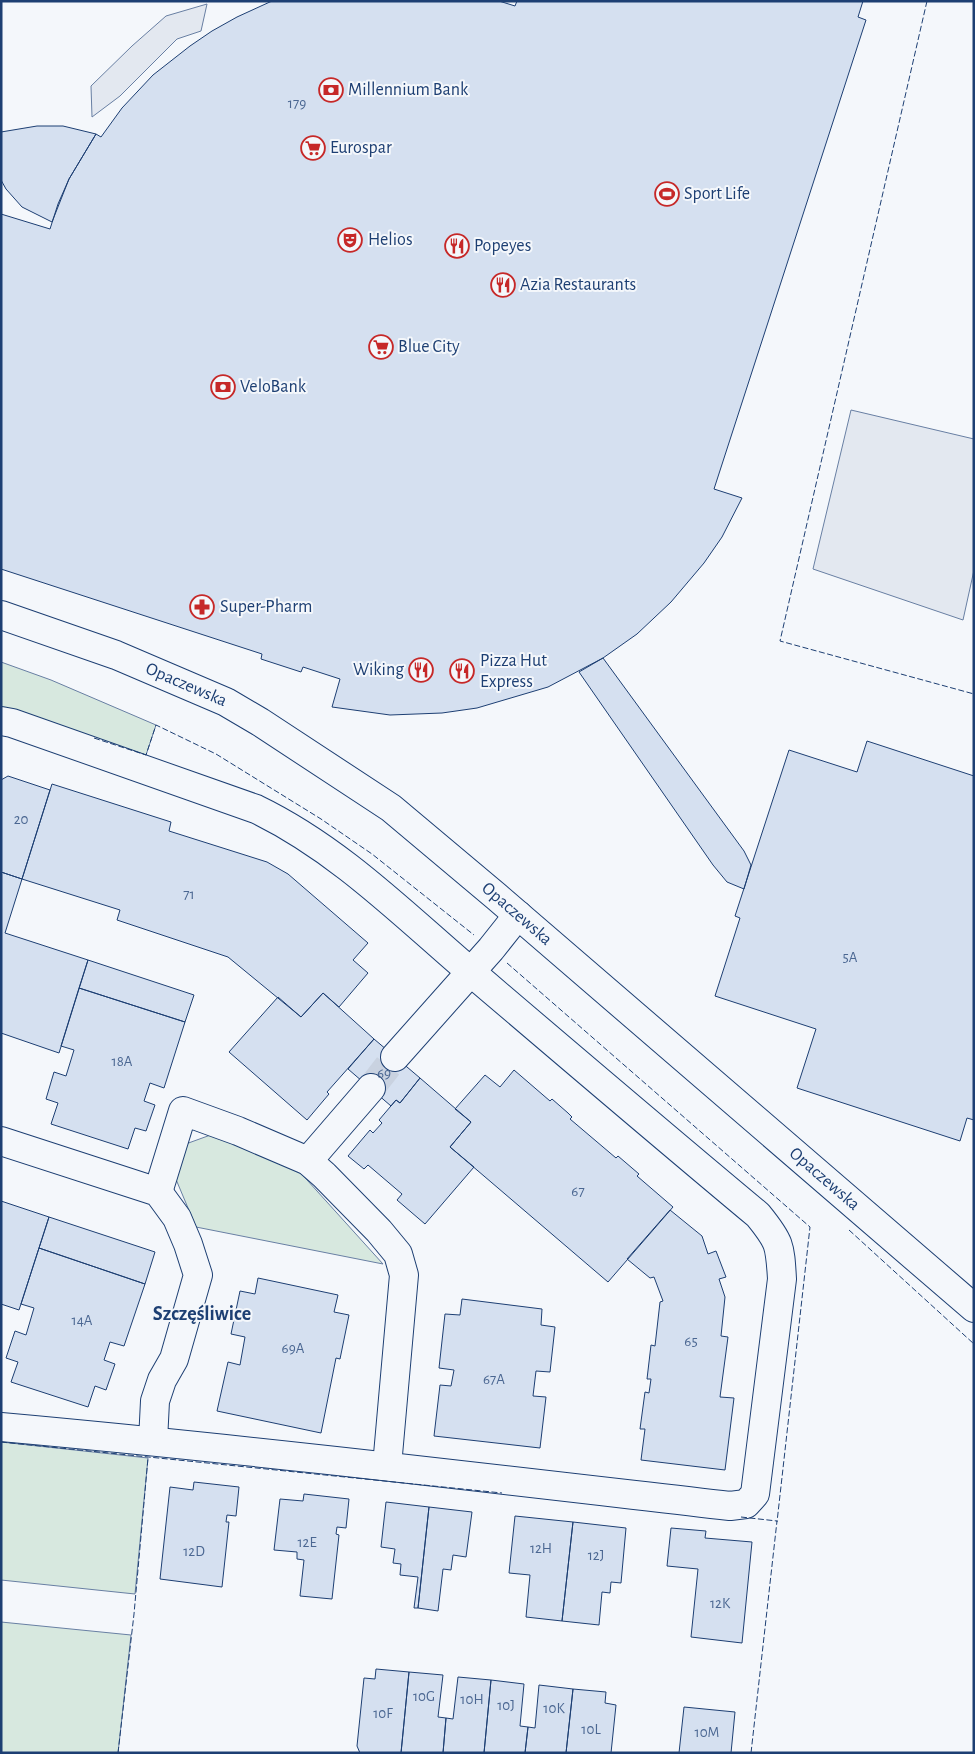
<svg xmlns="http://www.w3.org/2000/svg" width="975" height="1754" viewBox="0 0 975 1754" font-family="'Alegreya Sans',sans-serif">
<rect width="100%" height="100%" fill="#f4f7fb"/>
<path fill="#d7e8df" stroke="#687fa3" d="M 1,662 L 51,680 L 156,725 L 146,755 L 1,708 Z
M 216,1133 L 298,1170 L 383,1264 L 196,1227 L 175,1177 L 183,1145 Z
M 1,1442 L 148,1458 L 135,1594 L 1,1580 Z
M 1,1622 L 131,1635 L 118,1753 L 1,1753 Z"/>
<path fill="#e3e8f0" stroke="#687fa3" d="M 207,4 L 201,31 L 177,39 L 120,96 L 92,117 L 91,86 L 132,46 L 166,16 Z
M 851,410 L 974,439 L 974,570 L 963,620 L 813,569 Z"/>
<path fill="#d5e0f0" stroke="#1d3f73" d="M 272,1 L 499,1 L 515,6 L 517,1 L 863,1 L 858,17 L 866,20 L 714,489 L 742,498 L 722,537 L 704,563 L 671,602 L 637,634 L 603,658 L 548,687 L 477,708 L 442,713 L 390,715 L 332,707 L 340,679 L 303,667 L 301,672 L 261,659 L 262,654 L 1,569 L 1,214 L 50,229 L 58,204 L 69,179 L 96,134 L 101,137 L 122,108 L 153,75 L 190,46 L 212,31 L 237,17 Z
M 37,126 L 63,126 L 96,134 L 69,179 L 52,222 L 22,207 L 6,189 L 1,180 L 1,132 Z
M 603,658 L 744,851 L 751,865 L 744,889 L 727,882 L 713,865 L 579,672 Z
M 867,741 L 974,776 L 974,1120 L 967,1118 L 960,1141 L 797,1088 L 816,1029 L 715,996 L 740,918 L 735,916 L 789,750 L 857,772 Z
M 8,776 L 50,790 L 22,879 L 1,872 L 1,780 Z
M 52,784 L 171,822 L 169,831 L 267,862 L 288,874 L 368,943 L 353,960 L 368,973 L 339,1007 L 323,993 L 301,1017 L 228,957 L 117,920 L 120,910 L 22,879 Z
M 1,872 L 22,879 L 5,933 L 88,960 L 59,1053 L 1,1033 Z
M 88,960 L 194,995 L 185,1022 L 79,988 Z
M 79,988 L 185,1022 L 164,1088 L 150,1083 L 144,1101 L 155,1105 L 146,1131 L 135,1128 L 128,1149 L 51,1124 L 58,1103 L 46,1099 L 54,1072 L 66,1076 L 74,1050 L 61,1046 Z
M 323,993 L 374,1039 L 327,1092 L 329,1094 L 307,1120 L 229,1052 L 278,997 L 301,1017 Z
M 374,1039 L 420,1078 L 400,1103 L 396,1100 L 391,1106 L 348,1069 Z
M 514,1070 L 550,1101 L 552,1099 L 568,1113 L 572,1117 L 570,1119 L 616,1158 L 618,1156 L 639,1174 L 637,1176 L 673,1207 L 608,1282 L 450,1147 L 471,1122 L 455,1109 L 485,1075 L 500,1087 Z
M 420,1078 L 471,1122 L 450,1147 L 474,1167 L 425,1224 L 397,1200 L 402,1194 L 368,1165 L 364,1169 L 348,1156 L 370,1130 L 373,1133 L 382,1123 L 379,1120 L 396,1100 L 400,1103 Z
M 1,1201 L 49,1217 L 19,1310 L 1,1304 Z
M 670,1210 L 702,1236 L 708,1254 L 716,1251 L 726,1277 L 719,1279 L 725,1297 L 721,1336 L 728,1337 L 720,1397 L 734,1398 L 725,1470 L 641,1460 L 645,1429 L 640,1429 L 645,1392 L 649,1393 L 651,1379 L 647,1379 L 651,1345 L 655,1346 L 660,1302 L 663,1301 L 654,1277 L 650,1278 L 627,1259 Z
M 49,1217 L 155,1252 L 145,1284 L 39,1248 Z
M 39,1248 L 145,1284 L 124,1346 L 110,1342 L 104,1360 L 115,1364 L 106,1390 L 95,1386 L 88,1407 L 11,1382 L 18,1362 L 6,1358 L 15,1331 L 26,1335 L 34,1308 L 21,1304 Z
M 258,1278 L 338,1295 L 334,1312 L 349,1315 L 340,1359 L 336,1358 L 321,1433 L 217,1411 L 228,1362 L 240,1365 L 245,1337 L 231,1334 L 240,1291 L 255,1294 Z
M 462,1299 L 542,1309 L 541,1325 L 555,1327 L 550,1372 L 536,1371 L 533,1396 L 546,1397 L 540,1448 L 434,1436 L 440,1385 L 451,1386 L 454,1370 L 439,1368 L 445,1314 L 460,1315 Z
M 194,1482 L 239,1487 L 236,1516 L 227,1515 L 226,1522 L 229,1522 L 222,1587 L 160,1579 L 170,1487 L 193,1490 Z
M 304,1494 L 349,1499 L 346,1528 L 337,1527 L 336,1534 L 339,1535 L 332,1599 L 300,1596 L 304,1560 L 297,1559 L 297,1552 L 274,1550 L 280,1499 L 303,1501 Z
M 386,1502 L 429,1507 L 418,1608 L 414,1608 L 418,1577 L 400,1575 L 401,1564 L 393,1563 L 395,1549 L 381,1547 Z
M 429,1507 L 472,1512 L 466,1557 L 453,1555 L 451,1570 L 443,1569 L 438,1611 L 418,1608 Z
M 515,1516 L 573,1522 L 562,1621 L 526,1617 L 530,1575 L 509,1573 Z
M 573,1522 L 626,1528 L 621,1583 L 611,1582 L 610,1593 L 602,1592 L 599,1625 L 562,1621 Z
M 671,1528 L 706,1531 L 705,1538 L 752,1542 L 742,1643 L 691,1637 L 698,1569 L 667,1566 Z
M 376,1669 L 409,1672 L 401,1753 L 360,1753 L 357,1746 L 364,1678 L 375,1679 Z
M 409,1672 L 443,1675 L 438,1717 L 446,1718 L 443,1753 L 401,1753 Z
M 458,1677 L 491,1680 L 484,1753 L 443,1753 L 446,1718 L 453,1719 Z
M 491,1680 L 524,1684 L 520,1726 L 528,1727 L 525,1753 L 484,1753 Z
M 539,1685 L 573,1689 L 566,1753 L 525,1753 L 528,1727 L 535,1728 Z
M 573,1689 L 606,1692 L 605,1703 L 616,1705 L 611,1753 L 566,1753 Z
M 684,1707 L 735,1712 L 731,1753 L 679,1753 Z"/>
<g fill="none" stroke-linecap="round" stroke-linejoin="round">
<path stroke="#c9d2e0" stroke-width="28" stroke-dasharray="28 14" stroke-linecap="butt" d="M 371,1088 L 395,1057"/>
<g stroke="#1d3f73" stroke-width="30">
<g id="minor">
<path id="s1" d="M 1,615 L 116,655 L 226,702 L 260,722 L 391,808 L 497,897 L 974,1308"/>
<path d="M 1,721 L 12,723 L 256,809 C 339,849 404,915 472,973 C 567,1054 662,1135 758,1215 C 780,1242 780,1245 782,1279 L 755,1494 L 746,1504 L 730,1506 C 487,1478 245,1449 1,1427"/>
<path d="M 395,1057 L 491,949 L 518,915"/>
<path d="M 1,1141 L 158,1192 L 177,1218 L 188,1244 L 198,1275 L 174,1359 L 162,1380 L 155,1401 L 153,1441"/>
<path d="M 308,1161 L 371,1088"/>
<path d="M 158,1192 L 183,1111 L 238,1131 L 308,1161 L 324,1175 L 379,1231 L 398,1254 L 404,1275 L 387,1466"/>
</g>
</g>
<use href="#minor" stroke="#f4f7fb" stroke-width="28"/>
<path stroke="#1d3f73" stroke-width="1" stroke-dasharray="6 2.5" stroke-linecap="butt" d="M 927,1 L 780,641 L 974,694
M 94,738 L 146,755 L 156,725 L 216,754 L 321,819 L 372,854 L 474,935
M 507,963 L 810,1227 L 777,1522
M 849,1230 L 974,1344
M 1,1442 L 502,1493
M 741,1517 L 777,1521 L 751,1753
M 118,1753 L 134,1614 L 148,1458"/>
</g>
<defs>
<g id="bank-ring" transform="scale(1.25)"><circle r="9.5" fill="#f4f7fb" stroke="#c62828" stroke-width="1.5"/><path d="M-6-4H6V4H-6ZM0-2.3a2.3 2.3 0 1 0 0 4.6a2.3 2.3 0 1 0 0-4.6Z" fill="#c62828"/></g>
<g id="supermarket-ring" transform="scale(1.25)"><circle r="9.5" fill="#f4f7fb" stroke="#c62828" stroke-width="1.5"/><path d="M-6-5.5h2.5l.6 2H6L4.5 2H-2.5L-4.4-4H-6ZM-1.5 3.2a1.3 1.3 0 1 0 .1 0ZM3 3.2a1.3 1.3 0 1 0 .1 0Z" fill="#c62828"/></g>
<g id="stadium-ring" transform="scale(1.25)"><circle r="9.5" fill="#f4f7fb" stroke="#c62828" stroke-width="1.5"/><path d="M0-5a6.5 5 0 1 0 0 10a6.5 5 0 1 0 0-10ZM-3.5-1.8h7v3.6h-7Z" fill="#c62828"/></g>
<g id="theatre-ring" transform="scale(1.25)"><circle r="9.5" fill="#f4f7fb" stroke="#c62828" stroke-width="1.5"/><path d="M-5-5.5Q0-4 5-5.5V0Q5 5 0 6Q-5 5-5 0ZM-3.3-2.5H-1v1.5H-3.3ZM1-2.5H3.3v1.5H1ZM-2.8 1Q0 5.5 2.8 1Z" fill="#c62828"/></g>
<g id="restaurant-ring" transform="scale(1.25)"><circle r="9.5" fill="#f4f7fb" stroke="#c62828" stroke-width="1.5"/><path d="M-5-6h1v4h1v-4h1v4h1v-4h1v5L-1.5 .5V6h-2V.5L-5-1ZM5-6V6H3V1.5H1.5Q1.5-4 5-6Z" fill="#c62828"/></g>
<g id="pharmacy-ring" transform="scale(1.25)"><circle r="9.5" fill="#f4f7fb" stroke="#c62828" stroke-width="1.5"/><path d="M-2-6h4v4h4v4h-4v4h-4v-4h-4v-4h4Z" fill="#c62828"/></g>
</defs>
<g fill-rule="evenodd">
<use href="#bank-ring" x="331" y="90"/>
<use href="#supermarket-ring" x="313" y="148"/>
<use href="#stadium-ring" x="667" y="194"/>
<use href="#theatre-ring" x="350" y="240"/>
<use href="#restaurant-ring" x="457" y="246"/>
<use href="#restaurant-ring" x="503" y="285"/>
<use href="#supermarket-ring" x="381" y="347"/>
<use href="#bank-ring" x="223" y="387"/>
<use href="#pharmacy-ring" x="202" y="607"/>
<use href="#restaurant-ring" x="421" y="670"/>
<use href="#restaurant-ring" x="462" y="671"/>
</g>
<g text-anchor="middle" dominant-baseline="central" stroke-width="4" stroke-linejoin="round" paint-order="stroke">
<g font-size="15" fill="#4b6792">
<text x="297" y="103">179</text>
<text x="21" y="819">20</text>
<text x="189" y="894">71</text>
<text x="850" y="957">5A</text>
<text x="122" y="1061">18A</text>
<text x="384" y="1073">69</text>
<text x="578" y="1191">67</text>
<text x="82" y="1320">14A</text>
<text x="691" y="1341">65</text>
<text x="293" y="1348">69A</text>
<text x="494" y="1379">67A</text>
<text x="307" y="1542">12E</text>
<text x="541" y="1548">12H</text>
<text x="194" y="1551">12D</text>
<text x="596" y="1555">12J</text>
<text x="720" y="1603">12K</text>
<text x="424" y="1696">10G</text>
<text x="472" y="1699">10H</text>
<text x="506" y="1705">10J</text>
<text x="554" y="1708">10K</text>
<text x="383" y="1713">10F</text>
<text x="591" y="1729">10L</text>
<text x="707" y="1732">10M</text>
</g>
<g font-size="18" fill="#1d3f73" stroke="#f4f7fb" text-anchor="start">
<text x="348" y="90">Millennium Bank</text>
<text x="330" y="148">Eurospar</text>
<text x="684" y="194">Sport Life</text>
<text x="368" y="240">Helios</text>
<text x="474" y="246">Popeyes</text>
<text x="520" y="285">Azia Restaurants</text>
<text x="398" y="347">Blue City</text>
<text x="240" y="387">VeloBank</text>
<text x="220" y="607">Super-Pharm</text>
<text x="480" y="661">Pizza Hut<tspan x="480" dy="21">Express</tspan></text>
<text x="404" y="670" text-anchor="end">Wiking</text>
</g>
<g font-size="18" fill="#1d3f73" stroke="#f4f7fb">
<text stroke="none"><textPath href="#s1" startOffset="198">Opaczewska</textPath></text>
<text stroke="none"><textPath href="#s1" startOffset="602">Opaczewska</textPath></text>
<text stroke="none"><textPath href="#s1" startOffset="1008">Opaczewska</textPath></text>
</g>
<g font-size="20" font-weight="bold" fill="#1d3f73" stroke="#f4f7fb">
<text x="202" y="1314">Szczęśliwice</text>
</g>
</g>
<rect width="975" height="1754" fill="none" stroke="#1d3f73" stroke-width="5"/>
</svg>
